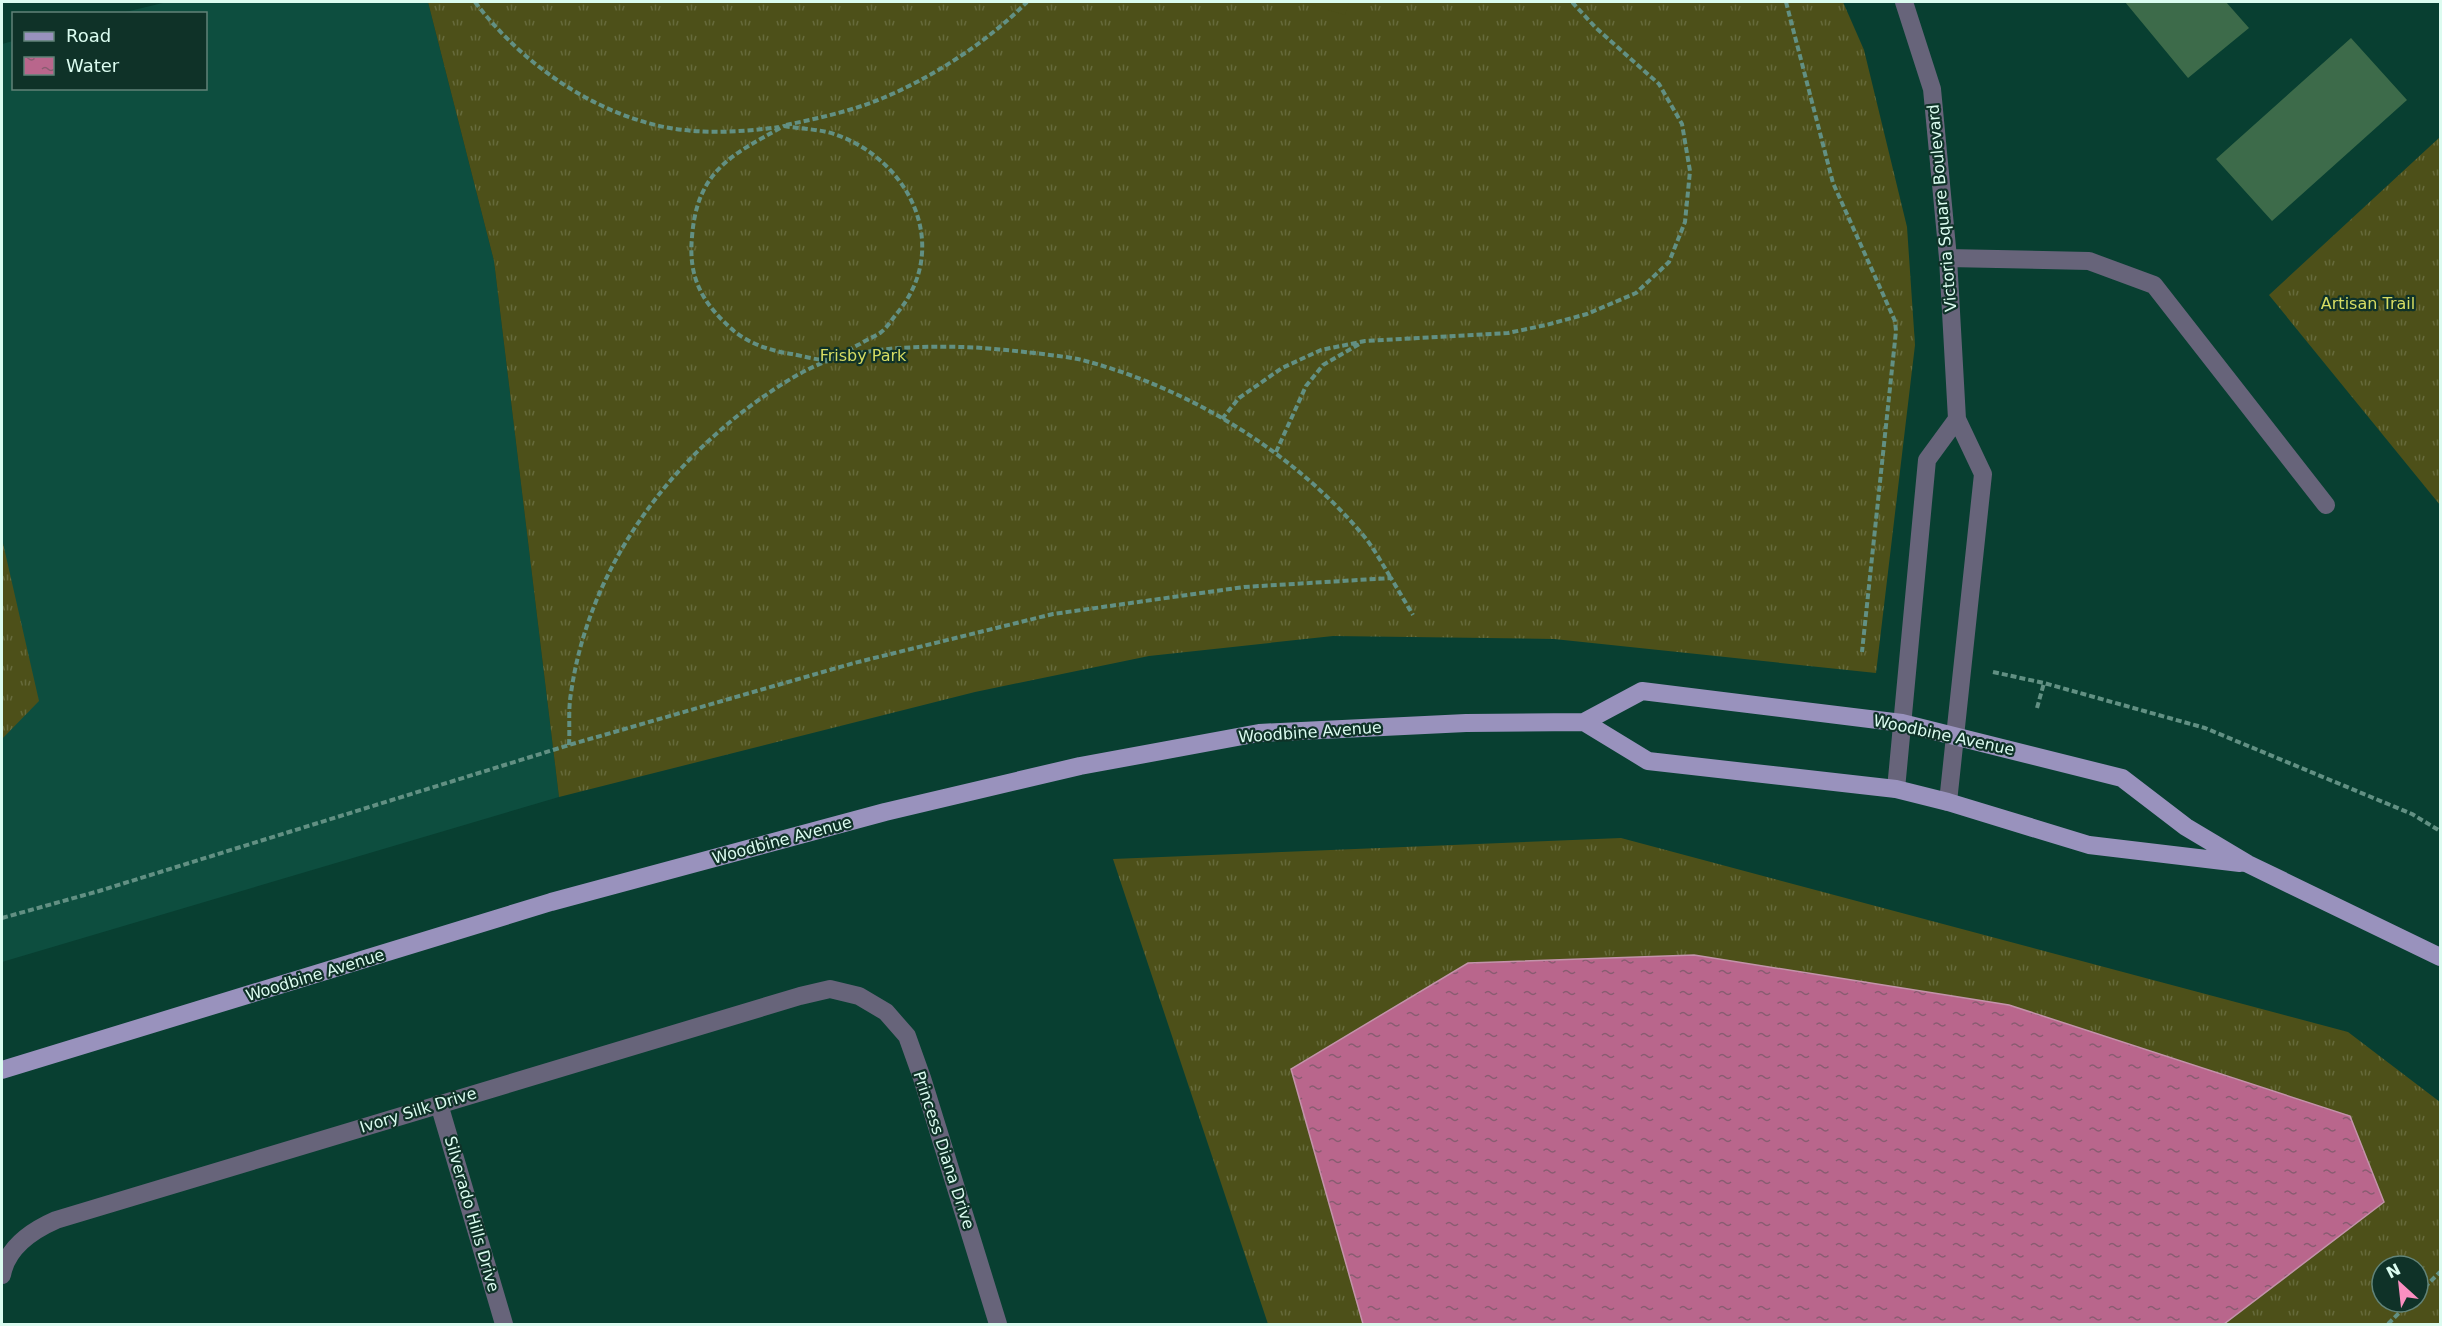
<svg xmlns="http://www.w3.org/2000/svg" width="2442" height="1326" viewBox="0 0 2442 1326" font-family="'DejaVu Sans',sans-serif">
<defs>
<pattern id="grass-tufts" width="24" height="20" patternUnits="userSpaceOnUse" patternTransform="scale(1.5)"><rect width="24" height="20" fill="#4d5019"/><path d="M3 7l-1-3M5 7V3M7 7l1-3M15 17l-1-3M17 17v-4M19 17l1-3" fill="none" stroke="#666a3b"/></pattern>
<pattern id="water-ripples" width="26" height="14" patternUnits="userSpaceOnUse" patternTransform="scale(1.5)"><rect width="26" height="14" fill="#b9668c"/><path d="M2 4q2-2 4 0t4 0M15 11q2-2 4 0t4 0" fill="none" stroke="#895c71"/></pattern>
</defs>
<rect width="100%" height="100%" fill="#083f31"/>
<path fill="#0d4e3f" d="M 167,2 L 428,2 L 494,261 L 559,797 L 2,962 L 2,44 L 13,41 L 14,88 L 206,88 L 206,14 L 121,13 Z"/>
<path fill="url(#grass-tufts)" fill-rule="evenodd" d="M 428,2 L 1843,2 L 1864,50 L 1907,227 L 1915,345 L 1876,673 L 1554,639 L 1333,636 L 1149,656 L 975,692 L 559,797 L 494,261 Z
M 2440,137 L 2440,505 L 2269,295 Z
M 2,539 L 39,701 L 2,739 Z
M 1621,838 L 2348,1032 L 2440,1102 L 2440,1324 L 1268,1324 L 1113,859 ZM 2382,1266 L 2418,1266 L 2418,1302 L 2382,1302 Z"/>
<path fill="#4d5019" d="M 1302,2 L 1349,2 L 1345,15 Z"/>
<path fill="url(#water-ripples)" stroke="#c393aa" stroke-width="1.5" d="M 1694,955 L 2009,1005 L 2350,1116 L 2384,1202 L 2224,1324 L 1363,1324 L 1291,1069 L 1468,963 Z"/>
<path fill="#3d6b4a" d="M 2125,2 L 2226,2 L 2249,28 L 2188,78 Z
M 2351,38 L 2407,100 L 2272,221 L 2216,159 Z"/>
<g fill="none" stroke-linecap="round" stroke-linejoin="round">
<path stroke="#629083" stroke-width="4" stroke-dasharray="6 3" stroke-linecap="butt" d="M 475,2 C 517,57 579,104 648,123 C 690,135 736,133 779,127
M 1786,2 L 1833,183 L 1895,321 L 1896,331 L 1862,652
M 786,125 C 819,118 852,111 883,98 C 935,76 987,42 1027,2
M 784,126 C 801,129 821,129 837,135 C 911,162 951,247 898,312 C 892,319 887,328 880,333 C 874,337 866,340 860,344 C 851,348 842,356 832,359 C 822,362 803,356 792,354 C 771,351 750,344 734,331 C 703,304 688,279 692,237 C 697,171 731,155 784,126 Z
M 1222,419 L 1239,398 L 1282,368 L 1321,350 L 1365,341 L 1508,333 L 1546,325 L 1587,314 L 1636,293 L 1669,262 L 1685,222 L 1690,171 L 1682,124 L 1659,84 L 1596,28 L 1572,2
M 1276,452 L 1306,386 L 1323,365 L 1361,343
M 1993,672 L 2044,683 L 2205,728 L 2412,814 L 2440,831
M 2037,708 L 2044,683
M 569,745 C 570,728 568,710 571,693 C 587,580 655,479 745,410 C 769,392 805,367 834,359 C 876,347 920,346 964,347 C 990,348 1016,351 1043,354 C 1056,356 1070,357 1082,360 C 1189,388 1292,451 1363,535 C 1374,548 1382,564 1391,578
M 2,918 L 99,891 L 569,745 L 854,663 L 1053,614 L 1244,587 L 1391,578 L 1413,615
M 2418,1294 L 2440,1272
M 2388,1324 L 2410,1302"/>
<path stroke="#67647a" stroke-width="18" d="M 1904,2 L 1932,89 L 1948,258 L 1957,419 L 1983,474 L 1948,802
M 1948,258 L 2089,261 L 2154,285 L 2326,505
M 1896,789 L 1927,460 L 1957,419
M 439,1104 L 504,1324
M 2,1275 C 7,1247 31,1231 56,1220 L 800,996 L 830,989 L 859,996 L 886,1012 L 907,1036 L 922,1078 L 998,1324"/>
<path stroke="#9992bd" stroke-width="18" d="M 1584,722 L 1648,761 L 1896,789 L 1948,802 L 2089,845 L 2240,863
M 2,1070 L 551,902 L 885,812 L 1080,766 L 1259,733 L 1466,723 L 1584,722 L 1642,691 L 1902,723 L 2122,778 L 2186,827 L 2248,864 L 2440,957"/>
</g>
<g text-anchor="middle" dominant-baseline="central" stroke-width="4.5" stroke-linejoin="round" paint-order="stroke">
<g font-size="16" fill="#dbfcf0" stroke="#0f3228">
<text transform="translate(1942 208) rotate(-95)">Victoria Square Boulevard</text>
<text transform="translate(1310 732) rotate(-4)">Woodbine Avenue</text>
<text transform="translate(1944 735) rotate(12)">Woodbine Avenue</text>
<text transform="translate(782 840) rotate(-15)">Woodbine Avenue</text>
<text transform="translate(315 975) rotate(-17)">Woodbine Avenue</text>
<text transform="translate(418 1110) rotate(-17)">Ivory Silk Drive</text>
<text transform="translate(944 1150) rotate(72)">Princess Diana Drive</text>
<text transform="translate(472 1214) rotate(74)">Silverado Hills Drive</text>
</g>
<g font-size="16" fill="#d7dd63" stroke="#0f3228">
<text x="2368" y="303">Artisan Trail</text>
<text x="863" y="355">Frisby Park</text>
</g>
</g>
<rect width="2442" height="1326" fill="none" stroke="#dbfcf0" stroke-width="6"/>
<rect x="12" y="12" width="195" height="78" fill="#0f3228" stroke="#618378" stroke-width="1.5"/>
<rect x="24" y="32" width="30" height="9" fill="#9992bd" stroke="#618378" stroke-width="1.5"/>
<text x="66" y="42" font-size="18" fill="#dbfcf0">Road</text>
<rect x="24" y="57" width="30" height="18" fill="url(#water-ripples)" stroke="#618378" stroke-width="1.5"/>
<text x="66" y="72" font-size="18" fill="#dbfcf0">Water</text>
<g transform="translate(2400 1284) rotate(333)"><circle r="28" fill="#0f3228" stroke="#618378" stroke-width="1.5"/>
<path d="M0-4.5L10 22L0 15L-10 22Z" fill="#fc8fc1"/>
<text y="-9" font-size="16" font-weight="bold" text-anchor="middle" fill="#dbfcf0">N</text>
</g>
</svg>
